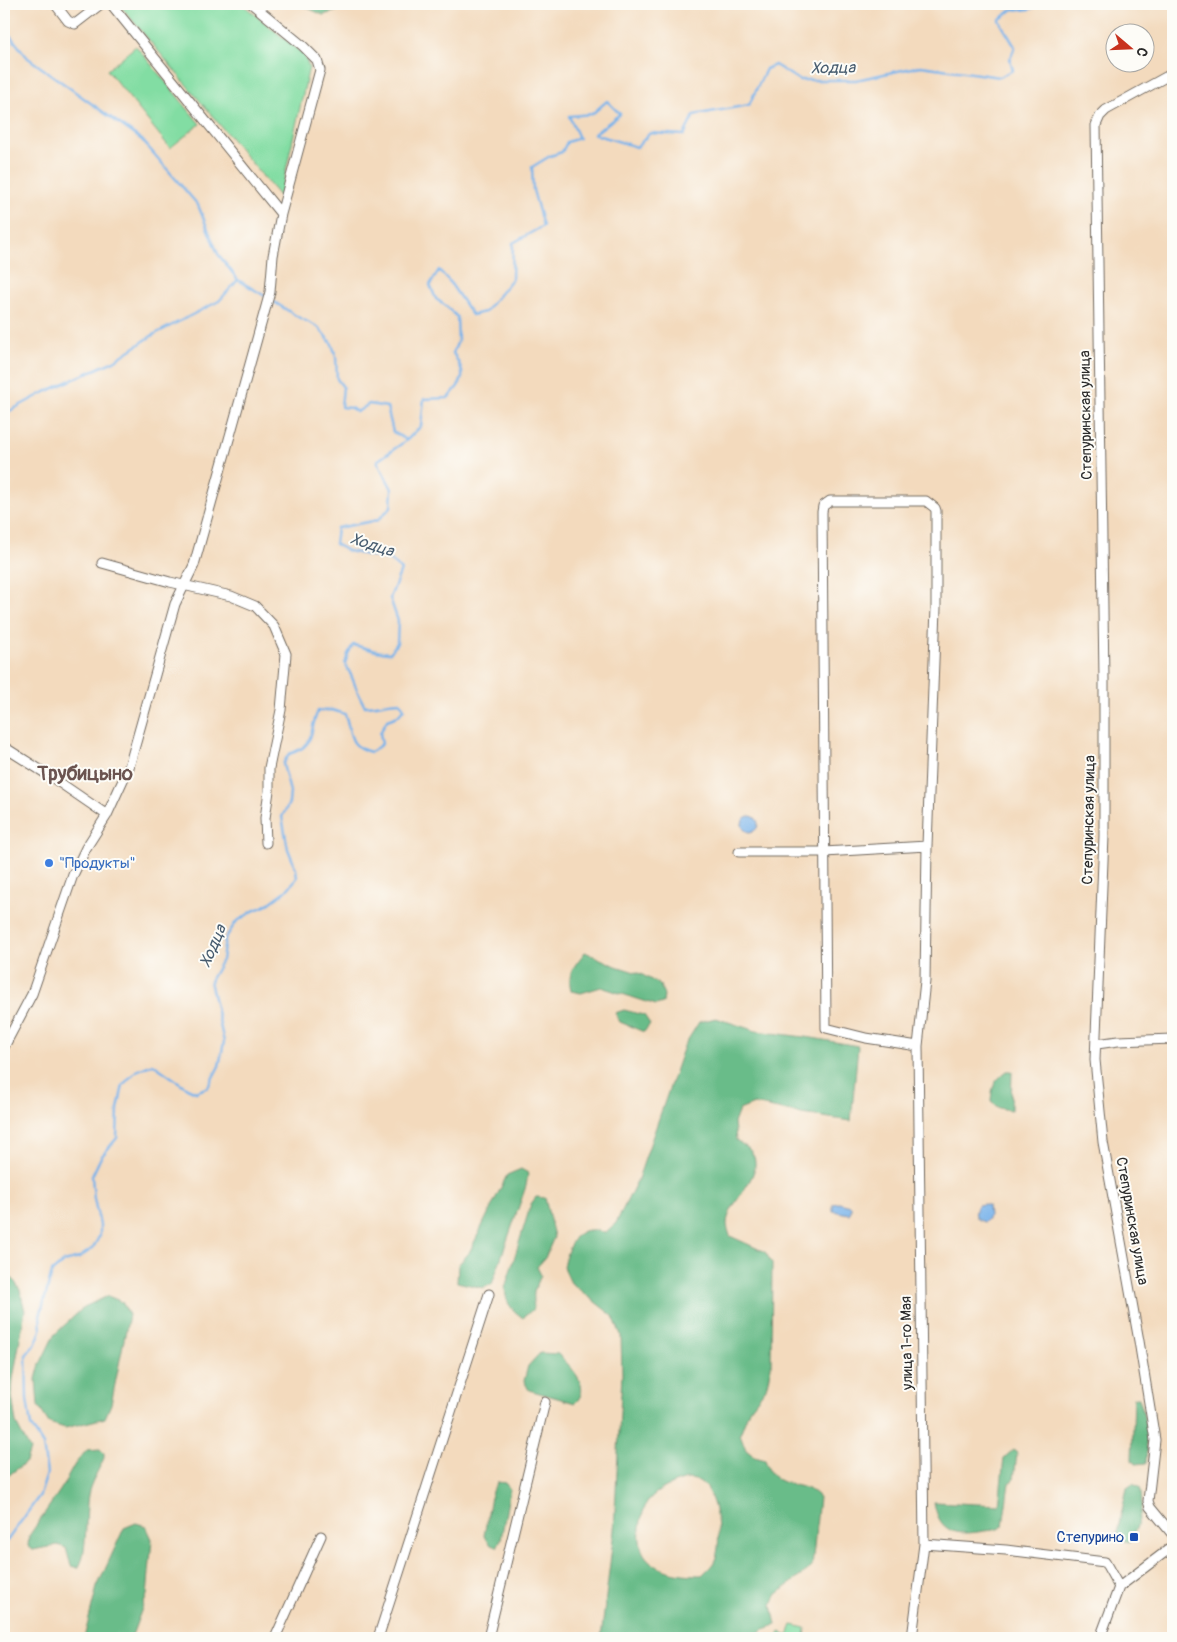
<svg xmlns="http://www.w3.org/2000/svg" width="1177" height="1642" viewBox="0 0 1177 1642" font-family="Pangolin,sans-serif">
<rect width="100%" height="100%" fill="#fdfcf7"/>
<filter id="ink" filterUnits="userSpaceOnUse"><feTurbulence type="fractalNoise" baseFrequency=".02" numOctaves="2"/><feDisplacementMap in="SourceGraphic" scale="10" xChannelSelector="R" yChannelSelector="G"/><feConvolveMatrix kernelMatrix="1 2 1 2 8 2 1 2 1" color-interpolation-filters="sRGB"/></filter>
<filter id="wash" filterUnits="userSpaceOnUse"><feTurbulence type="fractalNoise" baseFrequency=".0096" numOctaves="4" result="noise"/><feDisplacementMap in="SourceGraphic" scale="20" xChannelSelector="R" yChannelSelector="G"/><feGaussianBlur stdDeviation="1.12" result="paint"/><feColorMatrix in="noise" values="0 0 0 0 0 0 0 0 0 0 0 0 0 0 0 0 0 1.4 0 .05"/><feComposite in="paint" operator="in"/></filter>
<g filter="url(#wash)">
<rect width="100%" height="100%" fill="#f3dabd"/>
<path fill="#82dda3" stroke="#568467" d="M 119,4 L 242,4 L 304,55 L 309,67 L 280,197 Z
M 136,46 L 200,124 L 170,148 L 107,70 Z
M 792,1625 L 806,1628 L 805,1638 L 760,1638 L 762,1634 L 778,1637 L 780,1632 L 788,1635 Z"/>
<path fill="#69bc89" stroke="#4a745a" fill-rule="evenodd" d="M 299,4 L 345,4 L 337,11 L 323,15 Z
M 585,952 L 616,966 L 641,974 L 660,985 L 664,995 L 663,1003 L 656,1005 L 601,987 L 581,993 L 571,991 C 567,972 574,967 585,952 Z
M 624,1010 L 644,1015 L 650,1024 L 644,1032 L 620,1022 L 615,1013 Z
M 716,1018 L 756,1031 L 812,1038 L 858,1046 L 851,1121 L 802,1114 L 754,1104 L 739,1110 L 734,1123 L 736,1140 C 740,1143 745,1146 749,1149 C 771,1172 727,1201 727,1224 C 727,1228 729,1232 730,1236 L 765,1252 L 772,1263 L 771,1367 L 766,1388 L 749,1410 L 740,1434 L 746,1450 L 755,1457 L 765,1460 C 767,1464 768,1471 772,1475 C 784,1488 806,1482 819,1497 L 812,1567 L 776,1595 L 772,1605 L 776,1625 L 761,1630 L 756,1638 L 601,1638 L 614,1530 L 622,1374 L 621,1335 L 613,1316 L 571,1283 L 563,1266 C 567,1253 572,1230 590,1230 C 595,1230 601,1232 606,1232 L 616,1223 L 638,1179 L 684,1046 L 699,1022 ZM 687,1479 C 691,1479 696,1480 699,1481 C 717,1492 723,1542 715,1560 C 713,1565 707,1570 702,1575 C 683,1575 659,1573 646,1557 C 635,1544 640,1514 648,1501 C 656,1490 675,1482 687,1479 Z
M 1007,1071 L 1012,1071 L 1011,1110 L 999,1108 L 991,1102 C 992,1086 994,1081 1007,1071 Z
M 521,1169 L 528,1173 L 526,1186 L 492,1284 L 483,1288 L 457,1282 L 458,1265 L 469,1253 L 507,1175 Z
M 536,1197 L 545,1198 L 554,1237 L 545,1258 L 537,1267 L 541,1275 L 534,1292 L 533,1309 L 523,1318 C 511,1309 506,1304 505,1288 L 531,1204 Z
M 4,1276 L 13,1279 L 20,1290 L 25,1311 L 13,1379 L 12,1396 L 16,1423 L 30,1450 L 26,1462 L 4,1479 L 4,1380 L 9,1343 L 4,1333 Z
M 108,1296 L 122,1302 L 129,1315 L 111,1404 L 105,1418 L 65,1428 L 49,1423 L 38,1406 L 36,1379 L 40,1364 L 54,1335 L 84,1307 Z
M 540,1353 L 558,1354 C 570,1366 593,1387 575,1403 L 529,1390 L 524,1381 L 528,1366 Z
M 1134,1398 L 1139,1398 C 1146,1418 1148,1441 1146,1463 L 1135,1464 L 1132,1460 Z
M 100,1449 L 104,1453 L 104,1458 C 99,1470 90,1483 88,1495 C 85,1512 88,1556 78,1568 L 71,1566 L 66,1548 L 58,1545 L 33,1550 L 28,1546 L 29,1536 L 61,1489 L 75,1464 L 87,1450 Z
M 1013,1450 L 1017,1453 L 1014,1479 L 1009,1483 L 1003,1526 C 996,1531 992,1530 984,1531 C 956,1536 939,1533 934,1502 L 999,1505 L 1004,1458 Z
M 498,1482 L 505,1483 L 510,1489 L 501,1539 L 497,1547 L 491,1545 L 484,1536 L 492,1491 Z
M 1133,1484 L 1140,1488 C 1145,1504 1138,1527 1130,1542 L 1122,1540 L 1117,1533 L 1127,1488 Z
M 136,1523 L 146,1526 L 152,1539 L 147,1595 L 131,1638 L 84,1638 L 97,1587 L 124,1528 Z"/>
<path fill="#79b3ea" stroke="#526f8a" d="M742 824a8 8 0 1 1 16 0a8 8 0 1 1-16 0Z
M 839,1203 L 851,1206 L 851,1211 L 849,1214 L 833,1211 L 833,1204 Z
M 984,1204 L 988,1205 L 989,1216 L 987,1220 L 984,1222 C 974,1219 974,1213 978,1205 Z"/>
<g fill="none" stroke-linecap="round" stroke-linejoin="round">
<path stroke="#79b3ea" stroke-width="2.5" d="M 4,28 L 28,58 L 142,140 L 198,205 L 218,254 L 238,280 L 265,296
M 271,300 L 298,317 L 318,327 L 332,344 L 336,357 L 337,379 L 343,387 L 341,407 L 351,408 L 357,412 L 369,404 L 387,407 L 393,432 L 407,440
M 4,414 L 45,392 L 114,361 L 153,335 L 219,301 L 237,281
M 4,1545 L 40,1495 L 47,1474 L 43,1445 L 31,1426 L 27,1399 L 26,1355 L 36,1343 L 41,1330 L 40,1316 L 52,1272 L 64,1262 L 79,1258 L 93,1248 L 100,1235 L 100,1225 L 94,1199 L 92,1176 L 101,1157 L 117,1138 L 118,1109 L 123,1085 L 136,1071 L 153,1064 L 187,1088 L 196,1092 L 208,1087 L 219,1066 L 224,1042 L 210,981 L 222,960 L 225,939 L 236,922 L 253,911 L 267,905 L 286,891 L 297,878 L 296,869 L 288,849 L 282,817 L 289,803 L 290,792 L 283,764 L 289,754 C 317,746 308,732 318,711 L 332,710 L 345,714 C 352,734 347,746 371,752 L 382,744 L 380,733 L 387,720 L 398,716 L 404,709 L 400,702 C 388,702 377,706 365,706 C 356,693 354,677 345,664 L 348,654 L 353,645 C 365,647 377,653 390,653 L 397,643 L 398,621 L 390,598 L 401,570 L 391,560 L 348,551 L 335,544 L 337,528 L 378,520 L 391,507 L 392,489 L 377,461 L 407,440 L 421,426 L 424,399 L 448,398 C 465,379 467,376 453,353 L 458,341 L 457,317 L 446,306 L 436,299 L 430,285 L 439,270 L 449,281 L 472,315 L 485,312 L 512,279 L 513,243 L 543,226 L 533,190 L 532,167 L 550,156 L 562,152 L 567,142 L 579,138 L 569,116 L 592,114 L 607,101 L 620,114 L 594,134 L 637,147 L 650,133 L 684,135 L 694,115 L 749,105 L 766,69 L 775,65 L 799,80 L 856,80 L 921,66 L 1000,77 L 1013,70 L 1010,59 L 1015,47 L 999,20 L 1013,9 C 1021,10 1031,11 1038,4"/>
</g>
</g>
<g filter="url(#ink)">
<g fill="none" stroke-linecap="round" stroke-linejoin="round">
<g stroke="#71685e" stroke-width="11">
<path id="minor" d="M 55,4 L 68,21 L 75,24 L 101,4
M 111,4 L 281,214
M 1173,73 L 1106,110 L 1100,116 L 1096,125 L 1104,679 L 1104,836 L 1095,1060 L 1103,1142 L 1139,1341 L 1155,1440 L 1148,1501 L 1150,1507 L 1173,1535
M 102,563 L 170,582 L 231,596 L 255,606 L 274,626 L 286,654 L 281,710 L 269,768 L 269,791 L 265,818 L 266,843
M 4,747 L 53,778 L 107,815 L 86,848 L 73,875 L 32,994 L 4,1047
M 107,815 L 129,767 L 175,604 L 194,565 L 270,292 L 273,256 L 281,214 L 320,70 L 317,60 L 303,46 L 252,4
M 739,852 L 824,852 L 927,846
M 1097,1044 L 1118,1041 L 1173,1039
M 924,1544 L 1006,1550 L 1105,1562 L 1119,1587
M 1119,1587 L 1173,1546
M 275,1638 L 321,1536
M 378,1638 L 489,1294
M 488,1638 L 545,1402
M 912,1638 L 924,1544 L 918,1046 L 925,981 L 927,846 L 936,608 L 936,511 L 935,508 L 926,501 L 830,501 L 823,506 L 822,512 L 826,1028 L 866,1038 L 918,1046
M 1100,1638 L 1119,1587"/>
</g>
<use href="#minor" stroke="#fff" stroke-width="9"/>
</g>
</g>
<circle fill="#3f7fe0" stroke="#fdfcf7" stroke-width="2" cx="49" cy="863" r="5"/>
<rect fill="#1a4fb4" stroke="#fdfcf7" stroke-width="2" x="1129" y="1532" width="10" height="10" rx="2.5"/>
<g text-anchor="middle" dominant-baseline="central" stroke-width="4" stroke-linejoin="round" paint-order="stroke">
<g font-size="15" fill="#2b2b2b" stroke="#fdfcf7">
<text transform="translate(1086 415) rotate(-91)">Степуринская улица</text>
<text transform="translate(1089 820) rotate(-89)">Степуринская улица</text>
<text transform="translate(1132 1221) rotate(80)">Степуринская улица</text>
<text transform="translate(907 1343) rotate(-91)">улица 1-го Мая</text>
</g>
<g font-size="15" fill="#366cbe" stroke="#fdfcf7" text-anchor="start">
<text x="59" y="863">"Продукты"</text>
</g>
<g font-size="15" fill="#164399" stroke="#fdfcf7" text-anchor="end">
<text x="1124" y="1537">Степурино</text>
</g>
<g font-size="16" font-style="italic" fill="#465b6e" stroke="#fdfcf7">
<text transform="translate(833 68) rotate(-1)">Ходца</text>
<text transform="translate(372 545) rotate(18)">Ходца</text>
<text transform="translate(213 946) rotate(-67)">Ходца</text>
</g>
<g font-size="20" font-weight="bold" fill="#6b5450" stroke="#fdfcf7">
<text x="85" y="773">Трубицыно</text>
</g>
</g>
<rect width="1177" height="1642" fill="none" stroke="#fdfcf7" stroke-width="20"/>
<g transform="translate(1130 48) rotate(109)"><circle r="24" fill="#fdfcf7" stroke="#a9a8a5"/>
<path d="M0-4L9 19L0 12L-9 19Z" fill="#c8321e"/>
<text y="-8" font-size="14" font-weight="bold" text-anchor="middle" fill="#2b2b2b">С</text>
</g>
</svg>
